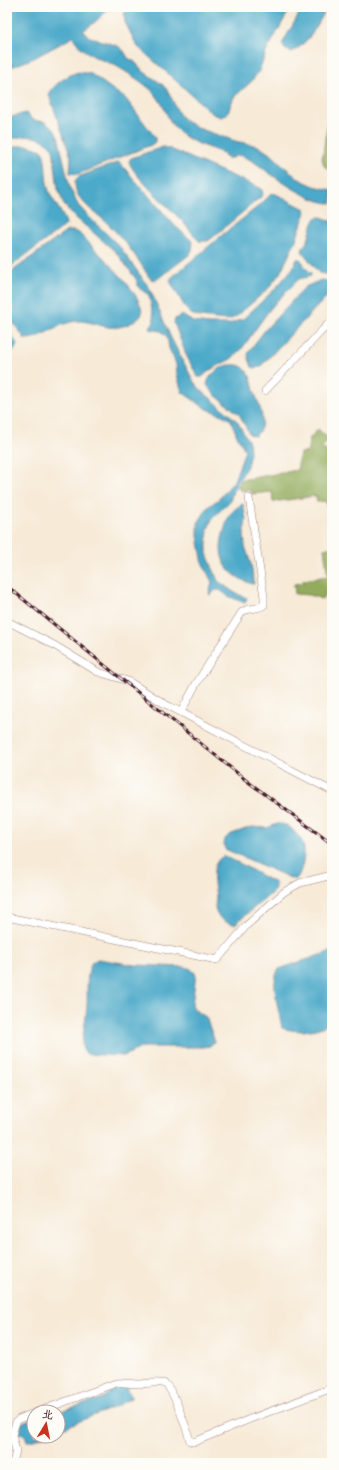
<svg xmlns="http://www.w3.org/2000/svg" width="339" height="1470" viewBox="0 0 339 1470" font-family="'Patrick Hand','LXGW WenKai TC',sans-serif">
<rect width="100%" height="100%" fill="#fdfcf7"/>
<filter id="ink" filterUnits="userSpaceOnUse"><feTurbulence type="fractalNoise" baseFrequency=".025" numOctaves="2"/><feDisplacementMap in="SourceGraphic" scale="8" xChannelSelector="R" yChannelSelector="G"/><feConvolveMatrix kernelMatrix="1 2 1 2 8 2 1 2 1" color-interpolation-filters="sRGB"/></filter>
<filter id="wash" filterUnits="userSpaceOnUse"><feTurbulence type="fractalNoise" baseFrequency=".012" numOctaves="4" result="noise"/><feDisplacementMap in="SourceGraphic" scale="16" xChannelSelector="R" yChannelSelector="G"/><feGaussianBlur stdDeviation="0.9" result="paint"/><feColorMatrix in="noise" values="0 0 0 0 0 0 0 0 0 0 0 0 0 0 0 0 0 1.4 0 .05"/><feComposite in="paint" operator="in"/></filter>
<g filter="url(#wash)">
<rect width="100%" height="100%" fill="#f7ead7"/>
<path fill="#92ab5c" stroke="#6e6544" d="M 332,99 L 332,173 L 324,166 L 322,158 Z
M 318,429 L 329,439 L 322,447 L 330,454 L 332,452 L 332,522 L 329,522 L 326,501 L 317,502 L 316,496 L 273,502 L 272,492 L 251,494 L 251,490 L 241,491 L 238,487 L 241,480 L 297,470 L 300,453 L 309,452 L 309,439 Z
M 332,547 L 332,583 L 322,599 L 309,595 L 295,594 L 294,584 L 303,583 L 303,580 L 328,576 L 324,549 Z"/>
<path fill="#4ba9c9" stroke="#4a647a" d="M 7,7 L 111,7 L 95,22 L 83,31 L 90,37 L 118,46 L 124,51 L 128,58 L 135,62 L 144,72 L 162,84 L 168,91 L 178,112 L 184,120 L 198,128 L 235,141 L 258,146 L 273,156 L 297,178 L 314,186 L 332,190 L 332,203 C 314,204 280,181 265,170 C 257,164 248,157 238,155 L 232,158 L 227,158 L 223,153 C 207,147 189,142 177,130 C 169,123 166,110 160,101 C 154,89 134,77 123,70 C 103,57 87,60 73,37 L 34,58 L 7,69 Z
M 127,7 L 291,7 L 266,52 L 259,71 L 251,82 L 234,97 L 227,114 L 221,117 L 213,114 L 137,46 L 125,22 L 124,15 Z
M 303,7 L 327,7 C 319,23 308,45 291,52 L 285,49 L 282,44 Z
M 79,72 L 91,74 L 126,99 L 155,137 L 155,142 L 151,145 L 78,174 L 70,173 L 71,157 L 49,95 C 52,85 69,74 79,72 Z
M 26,113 L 33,120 L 45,122 L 54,129 L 58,136 L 70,188 L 78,205 L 87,215 L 120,247 L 150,289 L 171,338 L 194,382 L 201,390 L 237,421 L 249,442 L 250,453 L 247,466 L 233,491 L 230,501 L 212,519 L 208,529 L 207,543 L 207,554 L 218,581 L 235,593 L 247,598 L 245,603 L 228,596 L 220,590 L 215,590 L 211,595 L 209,594 L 212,582 L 203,564 L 198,536 L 198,523 L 208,507 L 220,498 L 234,481 L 245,450 L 237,436 L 231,420 L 222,415 L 205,408 L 182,392 L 177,375 L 176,364 L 169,348 L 167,337 L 161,331 L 150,329 L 151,325 L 154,323 C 154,313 150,305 149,295 L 139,288 L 136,279 L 116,252 L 75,217 L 64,205 L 58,189 L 53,149 C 42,134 23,134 7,141 L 7,118 Z
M 17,146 L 30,146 L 42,150 C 48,163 44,178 49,191 C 52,200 67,219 66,225 L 7,269 L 7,150 Z
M 163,147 L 168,148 L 258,187 L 262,190 L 263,195 L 212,238 L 208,241 L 199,241 C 194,235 188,228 183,222 C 172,210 131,174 129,161 L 131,158 Z
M 119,162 L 175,226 L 193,242 L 192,250 L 189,255 L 156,280 L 151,279 L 149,277 C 137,257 124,239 107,223 C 99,215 87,208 80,198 C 76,193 75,188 75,181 L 78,177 Z
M 272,193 L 276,194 L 305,209 L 306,212 L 294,245 L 280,273 L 268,289 L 237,316 L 231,319 L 226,320 L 200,317 L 191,314 L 186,309 L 170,281 L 171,278 L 221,236 L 261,204 Z
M 321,217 L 332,221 L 332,275 L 331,275 L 319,273 L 302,251 C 303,246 306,244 308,240 C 311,232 311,225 316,218 Z
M 67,231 L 73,231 L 79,233 C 93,249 143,291 142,314 C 139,319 136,321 131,323 C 108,334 99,321 77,321 C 58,322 41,340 25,339 L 7,314 L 7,275 Z
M 297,259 L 300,259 L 302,261 L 305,267 L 311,273 L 311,276 L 299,279 L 276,302 L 267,313 L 241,350 L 231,359 L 210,370 L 202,377 L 198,377 L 187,357 L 174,323 L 175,319 L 182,315 L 193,322 L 209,324 L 229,324 L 243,319 L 276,288 L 293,268 Z
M 321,280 L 328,281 L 332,284 L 332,291 L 260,367 L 255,368 L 252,367 L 248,356 L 249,351 L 265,330 L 305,287 Z
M 7,329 L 17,344 L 15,349 L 7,354 Z
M 229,365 C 234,365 239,364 244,368 C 251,374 252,382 254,391 C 259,405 269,424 255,436 L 250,435 L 239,414 L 215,395 L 207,385 C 208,375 220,367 229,365 Z
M 243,504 L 246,519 L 244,533 L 245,546 L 251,564 L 254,584 L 252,584 C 224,574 215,556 225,528 C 228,517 232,509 243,504 Z
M 277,824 C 280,824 283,824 286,825 C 291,827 302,839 303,844 C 306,852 302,875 295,880 L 225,849 L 224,845 L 225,839 L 229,835 L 251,827 L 267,828 Z
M 224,856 L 241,864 L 275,883 L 275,887 L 274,891 L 235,924 C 227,924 216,918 215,908 C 215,904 216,900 216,896 C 214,883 209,863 224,856 Z
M 332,951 L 332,1021 C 318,1032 299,1033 282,1028 C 280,1013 269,982 279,969 Z
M 98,959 L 135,965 L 185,967 L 191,969 L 196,974 L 192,1005 L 195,1010 L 206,1017 L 214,1039 L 214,1042 L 210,1046 L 203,1047 L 143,1047 L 124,1056 L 87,1054 L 83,1050 L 82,1044 C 83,1032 86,1019 87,1006 C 88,992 85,975 92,962 Z
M 119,1385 L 127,1386 L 127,1391 L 131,1395 L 131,1398 L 121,1403 L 117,1406 L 58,1430 L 58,1412 L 103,1398 Z
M 34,1419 L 34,1436 L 44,1436 L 31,1441 L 27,1441 L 25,1435 L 18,1432 C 16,1422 26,1421 34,1419 Z"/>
</g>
<g filter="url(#ink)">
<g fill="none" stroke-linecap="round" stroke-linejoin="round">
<g stroke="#a08481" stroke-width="8">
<path id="street" d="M 265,391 L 332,320
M 7,621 L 54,645 L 98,672 L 128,681 L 165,704 L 332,791
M 181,712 L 196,684 L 242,612 C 249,607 258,610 264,605 L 264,597 L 249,498
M 7,917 L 217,960 L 247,925 L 284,892 L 300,883 L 332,875
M 37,1412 L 116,1383 C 123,1382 130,1384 138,1384 C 144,1384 161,1381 165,1384 C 174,1390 187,1430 190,1441 L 194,1442 L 250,1419 L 332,1388
M 13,1463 L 16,1451 L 12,1435 L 16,1422 L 19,1419 L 34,1413"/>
</g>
<use href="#street" stroke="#fff" stroke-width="7"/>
<g stroke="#4a1f2b" stroke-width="3">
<path id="rail" d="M 7,586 L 247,781 L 332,844"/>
</g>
<use href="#rail" stroke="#fdfcf7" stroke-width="1.5" stroke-dasharray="4.5" stroke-linecap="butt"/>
</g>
</g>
<rect width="339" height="1470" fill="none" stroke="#fdfcf7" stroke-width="24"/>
<g transform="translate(46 1424) rotate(10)"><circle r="19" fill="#fdfcf7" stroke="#b5a4a5"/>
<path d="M0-3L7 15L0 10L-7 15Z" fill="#c8321e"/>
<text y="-6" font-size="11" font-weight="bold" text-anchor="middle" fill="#4a1f2b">北</text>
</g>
</svg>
